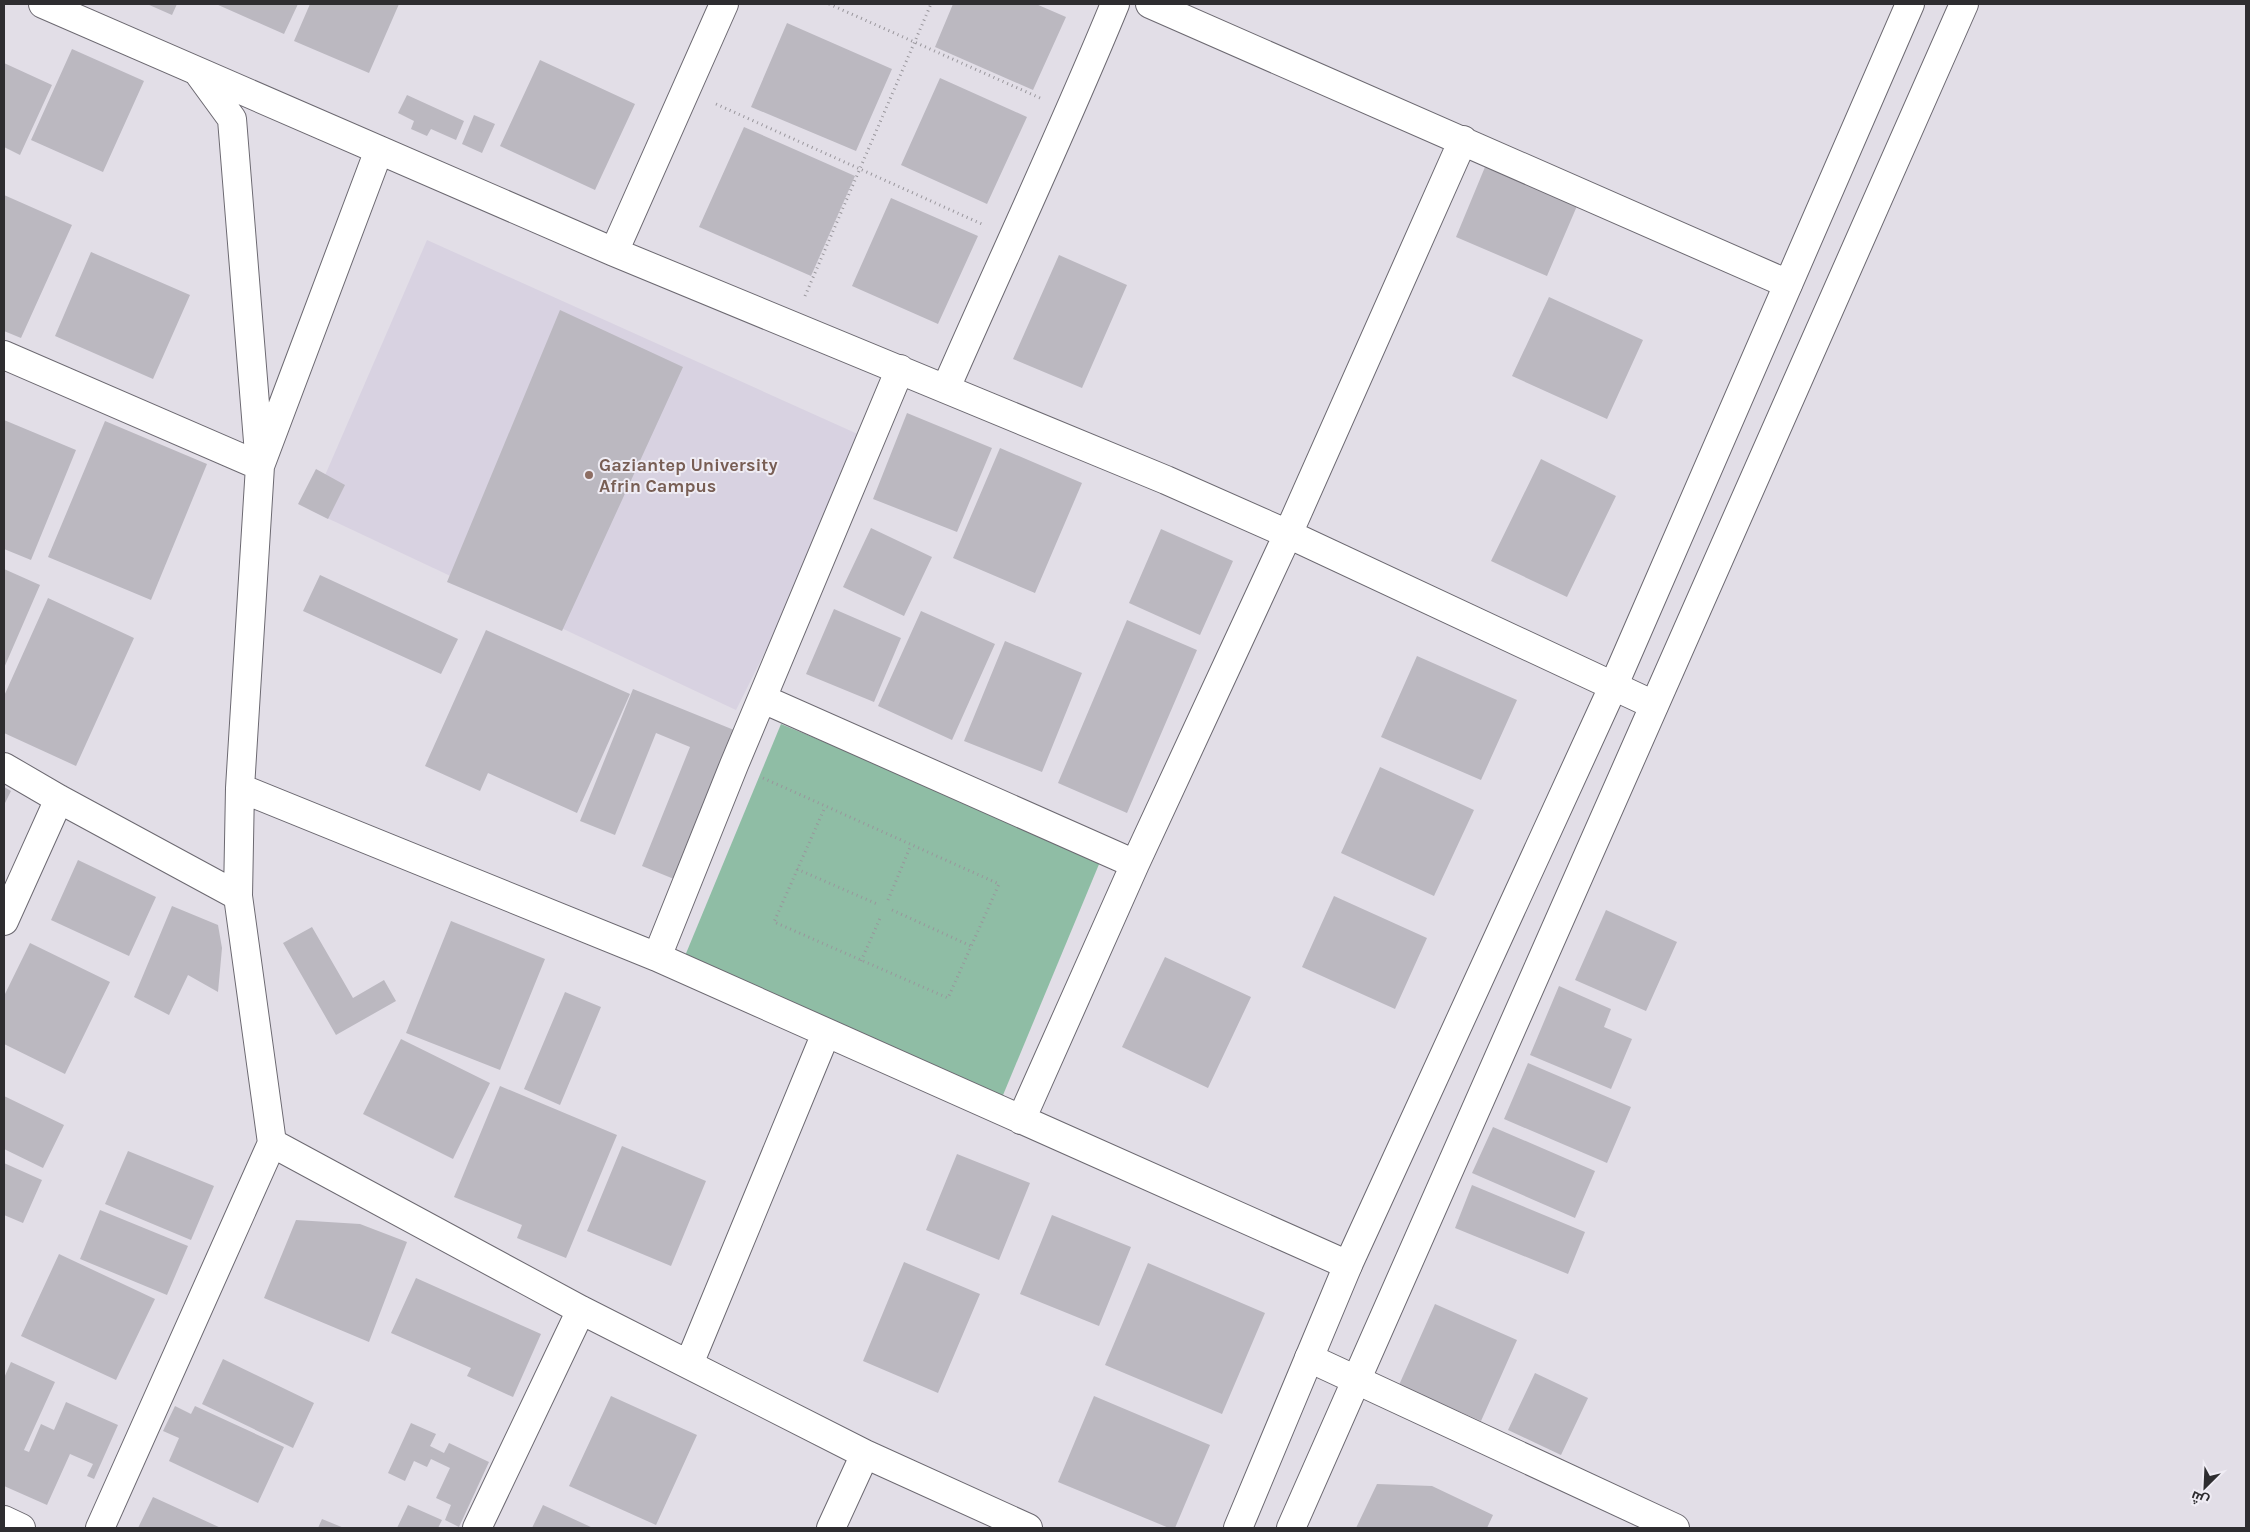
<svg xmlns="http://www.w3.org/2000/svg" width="2250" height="1532" viewBox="0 0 2250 1532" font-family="Karla,Cairo,sans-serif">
<rect width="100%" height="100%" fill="#e2dee7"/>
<path fill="#d8d2e1" d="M 427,240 L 871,440 L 736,710 L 310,510 Z"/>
<path fill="#8fbda5" d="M 781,724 L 1102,857 L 996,1112 L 675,980 Z"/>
<path fill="#bbb8c0" d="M 147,4 L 177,4 L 172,15 Z
M 216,4 L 298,4 L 284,34 Z
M 310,4 L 399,4 L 369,73 L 294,41 Z
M 953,4 L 1036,4 L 1066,17 L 1033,90 L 935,47 Z
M 787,23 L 892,69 L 856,151 L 751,107 Z
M 72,49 L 144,81 L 103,172 L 31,140 Z
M 540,60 L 635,104 L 595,190 L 500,146 Z
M 4,63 L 52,85 L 20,155 L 4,147 Z
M 940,78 L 1027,117 L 987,204 L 901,165 Z
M 407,95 L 464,121 L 456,140 L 431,129 L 427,136 L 411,129 L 414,121 L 398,113 Z
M 474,115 L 495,124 L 482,153 L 462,144 Z
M 744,127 L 855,176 L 811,276 L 699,227 Z
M 1485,167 L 1577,206 L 1547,276 L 1456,237 Z
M 4,195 L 72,225 L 21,338 L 4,331 Z
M 891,198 L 978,236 L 938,324 L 852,286 Z
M 91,252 L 190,295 L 153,379 L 55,336 Z
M 1059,255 L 1127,285 L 1082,388 L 1013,359 Z
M 1549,297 L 1643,340 L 1607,419 L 1512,376 Z
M 560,310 L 683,367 L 562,631 L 447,582 Z
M 907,413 L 992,448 L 957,532 L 873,499 Z
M 4,420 L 76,450 L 31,560 L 4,549 Z
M 105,421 L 207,464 L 151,600 L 48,557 Z
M 1000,448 L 1082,483 L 1035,593 L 953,558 Z
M 1541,459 L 1616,496 L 1567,597 L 1491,561 Z
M 316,469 L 345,485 L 328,519 L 298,504 Z
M 871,528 L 932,557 L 904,616 L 843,587 Z
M 1161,529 L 1233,561 L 1200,635 L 1129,603 Z
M 4,569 L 40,585 L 4,668 Z
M 320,575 L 458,639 L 441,674 L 303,611 Z
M 48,598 L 134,638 L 76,766 L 4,733 L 4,696 Z
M 834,609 L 901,638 L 874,702 L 806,674 Z
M 921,611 L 995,644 L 952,740 L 878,706 Z
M 1127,620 L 1197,650 L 1127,813 L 1058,783 Z
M 486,630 L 630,694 L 577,813 L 488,773 L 480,791 L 425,766 Z
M 1005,641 L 1082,673 L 1042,772 L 964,741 Z
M 1417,656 L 1517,700 L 1481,780 L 1381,737 Z
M 633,689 L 734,730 L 674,879 L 642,866 L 690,747 L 656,733 L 615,835 L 580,821 Z
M 1380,767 L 1474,810 L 1434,896 L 1341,853 Z
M 4,787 L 11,791 L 4,805 Z
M 78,860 L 156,897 L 129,956 L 51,920 Z
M 1334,896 L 1427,938 L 1395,1009 L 1302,967 Z
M 172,906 L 218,925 L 222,948 L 218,992 L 188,975 L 169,1015 L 134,997 Z
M 1606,910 L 1677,942 L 1646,1011 L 1575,980 Z
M 451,921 L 545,959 L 500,1070 L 406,1033 Z
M 312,927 L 353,998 L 384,980 L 396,1001 L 336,1035 L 283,943 Z
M 30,943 L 110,982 L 65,1074 L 4,1044 L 4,996 Z
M 1165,957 L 1251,997 L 1208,1088 L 1122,1047 Z
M 1559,986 L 1611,1009 L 1604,1027 L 1632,1039 L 1611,1089 L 1530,1055 Z
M 565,992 L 601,1007 L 560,1105 L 524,1089 Z
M 401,1039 L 490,1083 L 453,1159 L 363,1114 Z
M 1528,1063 L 1631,1107 L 1607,1163 L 1504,1119 Z
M 500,1086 L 617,1135 L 566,1258 L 517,1238 L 522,1225 L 454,1197 Z
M 4,1096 L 64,1125 L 43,1168 L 4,1149 Z
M 1493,1127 L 1595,1171 L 1575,1218 L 1472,1173 Z
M 622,1146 L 706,1181 L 671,1266 L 587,1231 Z
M 128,1151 L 214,1186 L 191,1240 L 105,1204 Z
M 957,1154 L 1030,1183 L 999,1260 L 926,1230 Z
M 4,1163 L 42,1180 L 23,1223 L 4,1215 Z
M 1472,1185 L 1585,1232 L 1568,1274 L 1455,1228 Z
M 100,1210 L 188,1246 L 167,1295 L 80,1259 Z
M 1052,1215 L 1131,1247 L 1099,1326 L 1020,1294 Z
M 296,1220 L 360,1224 L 407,1242 L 369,1342 L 264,1298 Z
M 59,1254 L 155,1299 L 116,1380 L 21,1336 Z
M 904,1262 L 980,1294 L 938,1393 L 863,1361 Z
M 1148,1263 L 1265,1313 L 1222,1414 L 1105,1365 Z
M 416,1278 L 541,1334 L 513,1397 L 467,1376 L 471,1368 L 391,1333 Z
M 1435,1304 L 1517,1340 L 1481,1421 L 1399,1385 Z
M 223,1359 L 314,1403 L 293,1448 L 202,1404 Z
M 11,1362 L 55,1382 L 24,1450 L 29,1452 L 41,1424 L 54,1430 L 66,1402 L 118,1425 L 94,1479 L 87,1476 L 93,1464 L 70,1454 L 47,1505 L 4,1486 L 4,1378 Z
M 1535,1373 L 1588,1398 L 1561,1455 L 1508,1430 Z
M 611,1396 L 697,1435 L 656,1525 L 569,1486 Z
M 1094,1396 L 1210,1445 L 1175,1528 L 1169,1528 L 1058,1482 Z
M 175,1406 L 191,1414 L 195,1406 L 284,1447 L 258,1503 L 169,1461 L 179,1438 L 163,1431 Z
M 411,1423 L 436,1434 L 430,1446 L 444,1453 L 449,1443 L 489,1462 L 459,1527 L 445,1520 L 451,1505 L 436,1498 L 450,1468 L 431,1459 L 427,1467 L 414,1461 L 405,1481 L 388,1473 Z
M 1377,1484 L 1432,1486 L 1493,1515 L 1487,1528 L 1356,1528 Z
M 153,1497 L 221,1528 L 138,1528 Z
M 408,1505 L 442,1520 L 438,1528 L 397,1528 Z
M 543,1505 L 593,1528 L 532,1528 Z
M 322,1519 L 344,1528 L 318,1528 Z"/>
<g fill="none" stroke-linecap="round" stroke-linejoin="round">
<g stroke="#6c6971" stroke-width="30">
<path id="minor" d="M 43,4 L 614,252 L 1166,480 L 1288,534 L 1654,705
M 1150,4 L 1788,284
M 614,252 L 724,4
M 4,355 L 260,466 L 379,150
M 946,388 C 1002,260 1062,133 1115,4
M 763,699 L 1135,864
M 4,767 L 59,799 L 238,896
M 240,788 L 657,957 L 1348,1265
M 4,921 L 59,799
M 657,957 L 734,765 L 900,369
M 1021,1120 L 1135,864 L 1288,534 L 1463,140
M 272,1143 L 581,1310 L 865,1454 L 1028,1528
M 1309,1358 L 1675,1528
M 689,1364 L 826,1033
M 4,1520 L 21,1528
M 100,1528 L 272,1143 L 238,896 L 240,788 L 260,466 L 232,119 L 197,71
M 477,1528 L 581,1310
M 831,1528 L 865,1454"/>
</g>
<g stroke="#6c6971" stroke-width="30">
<path id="tertiary" d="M 1238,1528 L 1348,1265 L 1613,687 L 1910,4
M 1291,1528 L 1964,4"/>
</g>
<path stroke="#99969c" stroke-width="3" stroke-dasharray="1 4" stroke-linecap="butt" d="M 829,4 L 1040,98
M 716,104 L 984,225
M 805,296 L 931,4
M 763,778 L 999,884 L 948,998 L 774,922 L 825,807
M 797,869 L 877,904
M 888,900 L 911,845
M 892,910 L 971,946
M 861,961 L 881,916"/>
<use href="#minor" stroke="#fff" stroke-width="28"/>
<use href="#tertiary" stroke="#fff" stroke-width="28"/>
</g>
<circle fill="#8d6e63" stroke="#efecf4" stroke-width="2" cx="589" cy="475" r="5"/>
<g text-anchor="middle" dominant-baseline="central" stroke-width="4" stroke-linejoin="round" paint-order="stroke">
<g font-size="18" font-weight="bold" fill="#785e54" stroke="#efecf4" text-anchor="start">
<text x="599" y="465">Gaziantep University<tspan x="599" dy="21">Afrin Campus</tspan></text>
</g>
</g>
<rect width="2250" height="1532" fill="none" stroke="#2e2d30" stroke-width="10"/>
<g transform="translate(2205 1487) rotate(204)" stroke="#efecf4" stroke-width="4" paint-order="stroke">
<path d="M0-4L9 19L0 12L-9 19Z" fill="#2e2d30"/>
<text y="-8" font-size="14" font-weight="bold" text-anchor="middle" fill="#2e2d30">ش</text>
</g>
</svg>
